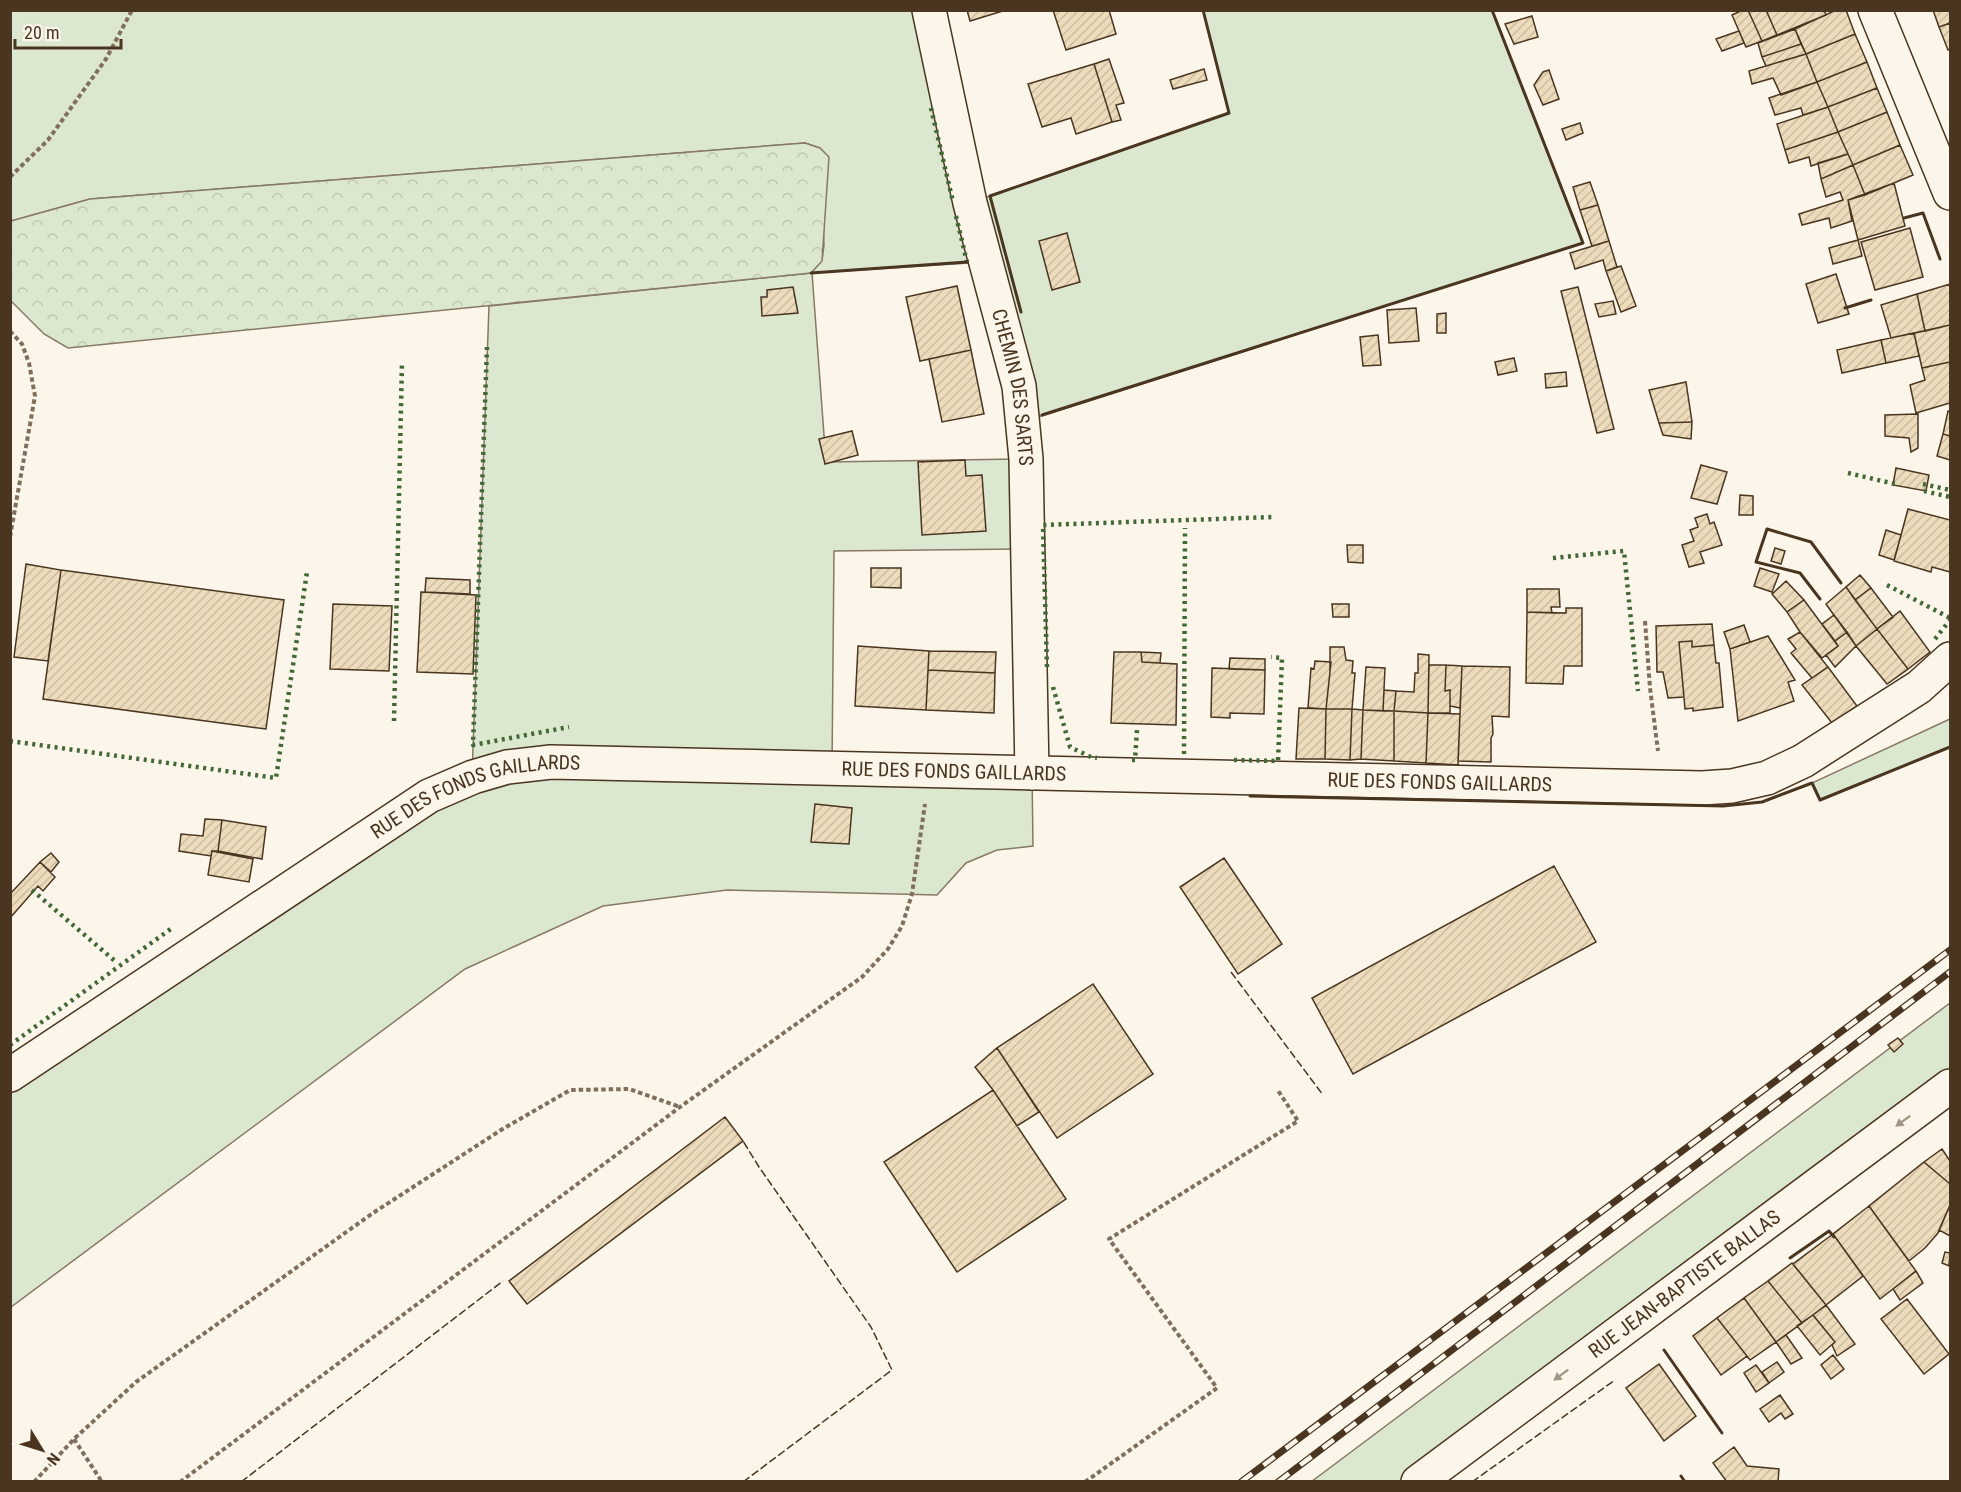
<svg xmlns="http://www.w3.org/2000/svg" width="1961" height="1492" viewBox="0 0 1961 1492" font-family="'Roboto Condensed',sans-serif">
<defs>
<pattern id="forest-crowns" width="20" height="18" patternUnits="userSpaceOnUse" patternTransform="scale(1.5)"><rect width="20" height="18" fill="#dce7d0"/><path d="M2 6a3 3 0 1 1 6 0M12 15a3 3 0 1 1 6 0" fill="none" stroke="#bec7b2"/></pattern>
<pattern id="building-hatch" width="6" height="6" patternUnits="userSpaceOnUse" patternTransform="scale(1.5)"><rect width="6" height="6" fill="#ecdcbc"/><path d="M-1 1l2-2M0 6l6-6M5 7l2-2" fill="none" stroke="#ccbda1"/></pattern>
</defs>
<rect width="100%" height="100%" fill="#fbf6e9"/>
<path fill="#dce7d0" stroke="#887966" stroke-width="1.5" d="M 10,11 L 929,11 L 970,203 L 1229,113 L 1203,11 L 1492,11 L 1583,243 L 1023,422 L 985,262 L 812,273 L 826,462 L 1026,459 L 1027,549 L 834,551 L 832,768 L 1032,773 L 1033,846 L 997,850 L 966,863 L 937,895 L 727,890 L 603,906 L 465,969 L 11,1307 L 11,1075 L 472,776 L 489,306 L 811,273 L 822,260 L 824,245 L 820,148 L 805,143 L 90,199 L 11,221 Z
M 1950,719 L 1950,747 L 1820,800 L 1812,783 Z
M 1950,1003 L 1950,1081 L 1412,1481 L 1311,1482 Z"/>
<path fill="url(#forest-crowns)" stroke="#887966" stroke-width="1.5" d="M 805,143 L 820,148 L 829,157 L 822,261 L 811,273 L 68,348 L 44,334 L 11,301 L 11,221 L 90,199 Z"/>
<path fill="url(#building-hatch)" stroke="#4a3520" stroke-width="1.5" d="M 967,10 L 1006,10 L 970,21 Z
M 1053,10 L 1109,10 L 1116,34 L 1066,50 Z
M 1743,10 L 1748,10 L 1762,41 L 1746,47 L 1732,15 Z
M 1748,10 L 1766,10 L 1777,35 L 1762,41 Z
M 1766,10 L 1824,10 L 1826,15 L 1777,35 Z
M 1836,10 L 1846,10 L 1855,34 L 1806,54 L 1795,29 Z
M 1933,10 L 1950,10 L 1950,23 L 1939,27 Z
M 1532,16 L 1538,37 L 1514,44 L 1505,24 Z
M 1950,23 L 1950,49 L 1948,50 L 1939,27 Z
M 1795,29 L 1801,44 L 1762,57 L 1758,43 Z
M 1739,31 L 1744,43 L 1722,51 L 1716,39 Z
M 1855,34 L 1867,62 L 1817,82 L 1806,54 Z
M 1801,44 L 1806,54 L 1766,66 L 1762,57 Z
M 1806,54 L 1817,82 L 1781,95 L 1773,78 L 1752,84 L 1749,71 Z
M 1109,59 L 1124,103 L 1116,105 L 1121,120 L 1112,122 L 1094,64 Z
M 1867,62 L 1877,88 L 1828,107 L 1817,82 Z
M 1094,64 L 1112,122 L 1076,134 L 1071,118 L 1042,127 L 1028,84 Z
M 1204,69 L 1207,80 L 1173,89 L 1170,80 Z
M 1549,70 L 1559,99 L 1543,105 L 1534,85 L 1543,72 Z
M 1817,82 L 1828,107 L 1803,115 L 1801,108 L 1775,115 L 1769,98 Z
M 1877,88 L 1887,112 L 1838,132 L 1828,107 Z
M 1828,107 L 1838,132 L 1785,150 L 1777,124 Z
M 1887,112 L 1900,145 L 1853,165 L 1838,132 Z
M 1580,123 L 1583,133 L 1566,140 L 1562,129 Z
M 1838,132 L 1848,154 L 1811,166 L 1809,157 L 1789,163 L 1785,150 Z
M 1900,145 L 1913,175 L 1865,195 L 1853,165 Z
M 1848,154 L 1853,165 L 1821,179 L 1818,163 Z
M 1853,165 L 1865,195 L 1848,200 L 1852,221 L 1831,228 L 1829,218 L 1802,225 L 1799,214 L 1843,200 L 1840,192 L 1826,197 L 1821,179 Z
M 1590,182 L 1598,205 L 1580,210 L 1573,187 Z
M 1894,183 L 1905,226 L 1858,240 L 1848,200 Z
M 1598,205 L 1609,241 L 1592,246 L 1580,210 Z
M 1910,228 L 1923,277 L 1875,290 L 1861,242 Z
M 1067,233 L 1080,282 L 1052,290 L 1039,241 Z
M 1858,240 L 1862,256 L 1833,264 L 1829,248 Z
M 1609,241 L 1617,267 L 1606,271 L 1603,260 L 1575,269 L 1570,253 Z
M 1621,266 L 1636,306 L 1621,312 L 1606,271 Z
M 1836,274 L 1849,314 L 1818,323 L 1806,284 Z
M 1950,284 L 1950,325 L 1925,331 L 1917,294 Z
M 957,286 L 971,350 L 920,361 L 906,297 Z
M 793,287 L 798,313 L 762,316 L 761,297 L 767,297 L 767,290 Z
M 1578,287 L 1614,429 L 1597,433 L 1561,291 Z
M 1917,294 L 1925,331 L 1891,338 L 1881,305 Z
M 1613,301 L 1616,314 L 1599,317 L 1595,304 Z
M 1416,308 L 1419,341 L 1389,343 L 1387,310 Z
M 1446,313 L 1446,333 L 1437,333 L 1437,314 Z
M 1950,325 L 1950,362 L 1922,368 L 1914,333 Z
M 1914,333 L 1919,356 L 1886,363 L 1881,340 Z
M 1378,335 L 1381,365 L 1363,366 L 1360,337 Z
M 1881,340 L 1886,363 L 1842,373 L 1837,350 Z
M 971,350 L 984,414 L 942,422 L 929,359 Z
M 1514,358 L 1517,371 L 1498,375 L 1495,362 Z
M 1950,362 L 1950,403 L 1916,413 L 1910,385 L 1925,380 L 1922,368 Z
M 1566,372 L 1567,386 L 1546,388 L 1545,374 Z
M 1686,382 L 1692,422 L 1659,423 L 1649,390 Z
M 1948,411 L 1950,412 L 1950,436 L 1943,434 Z
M 1918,414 L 1918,448 L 1911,452 L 1909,438 L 1885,436 L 1885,415 Z
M 1692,422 L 1691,439 L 1663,435 L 1659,423 Z
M 852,431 L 858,455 L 825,464 L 819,439 Z
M 1943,434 L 1950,436 L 1950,460 L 1937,456 Z
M 965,460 L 966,476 L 982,475 L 986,531 L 922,535 L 918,462 Z
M 1701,465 L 1727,472 L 1717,504 L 1691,498 Z
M 1896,468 L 1929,475 L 1926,491 L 1893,485 Z
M 1740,495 L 1753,496 L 1753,515 L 1739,515 Z
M 1908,509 L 1950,520 L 1950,572 L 1932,567 L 1931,572 L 1894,561 Z
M 1707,514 L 1710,524 L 1714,522 L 1722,545 L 1700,552 L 1704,563 L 1689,567 L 1682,545 L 1694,541 L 1690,530 L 1698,527 L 1695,518 Z
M 1886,530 L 1901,535 L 1894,560 L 1879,555 Z
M 1347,545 L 1363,545 L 1363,563 L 1348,562 Z
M 1775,548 L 1785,551 L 1781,564 L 1771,561 Z
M 26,564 L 61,570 L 48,661 L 14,657 Z
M 871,568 L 901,568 L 901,588 L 871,587 Z
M 1760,568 L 1779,574 L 1772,592 L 1754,586 Z
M 61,570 L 284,600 L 266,729 L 43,699 Z
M 1860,575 L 1871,588 L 1855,600 L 1846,587 Z
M 426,578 L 470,580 L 470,594 L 425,592 Z
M 1786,581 L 1804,600 L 1787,612 L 1772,594 Z
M 1846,587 L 1877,629 L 1856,646 L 1826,604 Z
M 1871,588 L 1893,617 L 1877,629 L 1855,600 Z
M 1527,589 L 1559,589 L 1560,607 L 1551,607 L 1552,613 L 1527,612 Z
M 421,592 L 476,595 L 473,674 L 417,672 Z
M 1804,600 L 1838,646 L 1822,658 L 1800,632 L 1787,612 Z
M 333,604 L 392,606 L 389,671 L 330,669 Z
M 1332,604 L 1349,604 L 1349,617 L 1333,617 Z
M 1566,608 L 1582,608 L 1582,666 L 1564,666 L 1563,684 L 1526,683 L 1527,612 L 1566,613 Z
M 1900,611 L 1930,652 L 1908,669 L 1877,629 Z
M 1834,615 L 1847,632 L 1835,641 L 1822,624 Z
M 1712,624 L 1714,645 L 1692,647 L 1692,641 L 1679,642 L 1684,697 L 1668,698 L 1663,672 L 1657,672 L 1656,626 Z
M 1744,625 L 1750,642 L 1730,649 L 1724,632 Z
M 1877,629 L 1908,669 L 1887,684 L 1856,646 Z
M 1800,632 L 1828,667 L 1812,678 L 1791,653 L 1796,649 L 1788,639 Z
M 1847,632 L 1856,646 L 1835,667 L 1826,655 L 1838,646 L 1835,641 Z
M 1768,636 L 1795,680 L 1788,682 L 1794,701 L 1738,721 L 1730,649 Z
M 1692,641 L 1692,647 L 1714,645 L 1716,663 L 1719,663 L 1723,707 L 1693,711 L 1693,708 L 1685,709 L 1679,642 Z
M 858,646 L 929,651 L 926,710 L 855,706 Z
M 1330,647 L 1344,647 L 1346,660 L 1353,661 L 1352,673 L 1355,673 L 1352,709 L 1326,709 L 1330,672 Z
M 929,651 L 996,652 L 995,673 L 928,670 Z
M 1114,652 L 1141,652 L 1142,662 L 1177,664 L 1176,725 L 1111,723 Z
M 1141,652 L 1161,653 L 1160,663 L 1142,662 Z
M 1418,654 L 1429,655 L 1428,713 L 1394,711 L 1396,691 L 1414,692 L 1415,673 L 1418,673 Z
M 1230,658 L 1265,659 L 1265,670 L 1229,669 Z
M 1315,661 L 1331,662 L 1326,709 L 1308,708 L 1311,668 L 1314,669 Z
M 1429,665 L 1446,665 L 1445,691 L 1450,690 L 1450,713 L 1428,713 Z
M 1446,665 L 1462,666 L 1460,708 L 1450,706 L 1450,690 L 1445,691 Z
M 1462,666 L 1510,667 L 1509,717 L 1492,716 L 1493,734 L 1491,738 L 1491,762 L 1458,761 Z
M 1366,667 L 1385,668 L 1383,711 L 1363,710 Z
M 1828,667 L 1857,706 L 1832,723 L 1802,685 Z
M 1212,668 L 1265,670 L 1264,714 L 1230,713 L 1230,718 L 1211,717 Z
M 928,670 L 995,673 L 994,713 L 926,710 Z
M 1384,690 L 1396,691 L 1394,711 L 1383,711 Z
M 1299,708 L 1326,709 L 1325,759 L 1296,759 Z
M 1326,709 L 1352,709 L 1350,760 L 1325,759 Z
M 1352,709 L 1363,710 L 1361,759 L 1350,760 Z
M 1363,710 L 1394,711 L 1394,761 L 1361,759 Z
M 1394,711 L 1428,713 L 1426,763 L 1394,761 Z
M 1428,713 L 1460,714 L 1458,765 L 1426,763 Z
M 815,804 L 852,808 L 849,844 L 811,842 Z
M 205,819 L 222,820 L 218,851 L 212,851 L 211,856 L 179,851 L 181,834 L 203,836 Z
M 222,820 L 266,827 L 262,859 L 218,851 Z
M 212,851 L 253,859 L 249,882 L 208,875 Z
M 51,853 L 59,862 L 51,872 L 40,862 Z
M 1224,858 L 1282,944 L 1238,974 L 1180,887 Z
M 40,862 L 55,877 L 43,891 L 38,886 L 10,918 L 10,894 Z
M 1554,866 L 1596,942 L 1353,1074 L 1312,998 Z
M 1093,984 L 1153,1074 L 1057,1138 L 997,1048 Z
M 1898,1038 L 1903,1044 L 1894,1052 L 1888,1045 Z
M 997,1048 L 1039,1112 L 1017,1126 L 993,1090 L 975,1067 Z
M 993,1090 L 1066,1199 L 957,1272 L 884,1162 Z
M 725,1117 L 743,1141 L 527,1304 L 509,1281 Z
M 1942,1149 L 1950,1161 L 1950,1184 L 1924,1162 Z
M 1924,1162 L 1950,1184 L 1950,1205 L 1938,1233 L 1925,1248 L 1909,1261 L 1869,1206 Z
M 1950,1205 L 1950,1236 L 1939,1230 Z
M 1869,1206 L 1916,1271 L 1880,1299 L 1833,1234 Z
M 1833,1234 L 1863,1276 L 1826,1305 L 1793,1264 Z
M 1945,1252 L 1950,1253 L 1949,1266 L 1942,1263 Z
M 1792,1263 L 1826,1305 L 1802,1323 L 1768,1281 Z
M 1916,1271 L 1923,1283 L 1900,1300 L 1893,1289 Z
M 1768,1281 L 1802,1323 L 1776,1342 L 1744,1298 Z
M 1744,1298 L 1776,1342 L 1750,1360 L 1717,1318 Z
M 1907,1299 L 1949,1354 L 1924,1374 L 1881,1319 Z
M 1826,1305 L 1855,1344 L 1837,1356 L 1832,1345 L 1835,1342 L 1813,1315 Z
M 1813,1315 L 1835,1342 L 1820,1355 L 1797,1326 Z
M 1717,1318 L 1747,1356 L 1721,1375 L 1693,1336 Z
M 1786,1335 L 1802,1358 L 1791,1364 L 1776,1342 Z
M 1833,1355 L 1844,1369 L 1831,1379 L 1821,1365 Z
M 1777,1362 L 1784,1372 L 1769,1383 L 1762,1372 Z
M 1659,1364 L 1696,1416 L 1664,1441 L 1626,1388 Z
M 1756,1365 L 1769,1383 L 1756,1392 L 1744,1373 Z
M 1780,1395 L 1793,1414 L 1785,1419 L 1781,1413 L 1769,1422 L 1760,1409 Z
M 1734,1447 L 1747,1466 L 1779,1469 L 1778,1482 L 1727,1482 L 1713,1463 Z"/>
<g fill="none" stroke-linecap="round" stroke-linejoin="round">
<g stroke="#4a3520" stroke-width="36">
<g id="minor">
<path id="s1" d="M 929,10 L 970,203 L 1019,386 L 1026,459 L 1032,773"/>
<path d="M 1875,10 L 1950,193"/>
<path id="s2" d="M 10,1075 L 429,796 L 473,777 L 507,767 L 551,762 L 1702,788 L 1732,786 L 1767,778 L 1803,761 L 1919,687 L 1950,659"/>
<path id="s3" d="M 1418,1482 L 1950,1086"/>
</g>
</g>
<path stroke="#7f6f5c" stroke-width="4" stroke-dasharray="4.5 3" stroke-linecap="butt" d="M 10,177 L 48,140 L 106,59 L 132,10
M 10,331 L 22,344 L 29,363 L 35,396 L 10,537
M 1645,621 L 1650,688 L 1658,751
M 74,1439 L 102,1482
M 34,1482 L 74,1439 L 136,1382 L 373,1213 L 501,1130 L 570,1090 L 629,1089 L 680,1107
M 180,1482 L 680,1107 L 862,977 L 888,949 L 902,926 L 912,894 L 925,804
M 1085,1482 L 1217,1388 L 1109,1239 L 1298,1121 L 1277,1089"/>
<use href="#minor" stroke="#fbf6e9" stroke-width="33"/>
<g stroke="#4a3520" stroke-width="7">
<path id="rail" d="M 1241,1482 L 1950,950
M 1278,1482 L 1950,972"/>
</g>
<use href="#rail" stroke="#fbf6e9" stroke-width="4.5" stroke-dasharray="14" stroke-linecap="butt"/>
<path stroke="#436837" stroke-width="4.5" stroke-dasharray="3 4.5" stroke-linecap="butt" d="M 931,108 L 953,202
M 956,216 L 967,262
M 487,347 L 473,745 L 569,727
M 1848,473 L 1895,484
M 1923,484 L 1950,490
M 1924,491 L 1950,497
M 1553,558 L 1624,551 L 1638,691
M 1887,585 L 1950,618
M 1935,639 L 1950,620
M 1047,667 L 1043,525 L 1273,517
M 1053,687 L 1070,747 L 1091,757 L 1097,758
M 394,721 L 402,362
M 10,741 L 276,778 L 307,572
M 1184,754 L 1185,528
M 1132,760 L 1135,760 L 1137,730
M 1234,760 L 1278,761 L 1282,658 L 1271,657
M 32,890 L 115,961
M 10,1045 L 172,928"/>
<path stroke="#4a3520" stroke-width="1.5" stroke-dasharray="8 3" stroke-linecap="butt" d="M 1231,972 L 1323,1095
M 241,1482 L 503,1281
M 743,1482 L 892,1370 L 871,1327 L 759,1167 L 743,1141
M 1472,1482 L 1615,1380"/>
<path stroke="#4a3520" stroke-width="3" d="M 1904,218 L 1923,213 L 1940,259
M 811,273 L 967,262
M 1845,308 L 1871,300
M 1021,312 L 990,196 L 1229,113 L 1203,10
M 1042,415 L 1583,243 L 1492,10
M 1820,599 L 1800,573 L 1756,562 L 1767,529 L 1811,542 L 1841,583
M 1250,796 L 1723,806 L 1762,802 L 1812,783 L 1820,800 L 1950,747
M 1790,1258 L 1829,1231 L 1834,1237
M 1664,1350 L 1722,1433
M 1681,1476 L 1685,1482"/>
</g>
<defs><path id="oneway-solid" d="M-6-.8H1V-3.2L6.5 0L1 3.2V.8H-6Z" transform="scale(1.5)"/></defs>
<g fill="#a29684">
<use href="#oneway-solid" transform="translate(1903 1121) rotate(144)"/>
<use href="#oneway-solid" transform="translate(1561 1375) rotate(143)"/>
</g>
<g text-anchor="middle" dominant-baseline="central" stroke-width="4.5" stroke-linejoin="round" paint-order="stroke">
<g font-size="20" fill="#4a3520" stroke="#fbf6e9">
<text stroke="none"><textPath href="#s1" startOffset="387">CHEMIN DES SARTS</textPath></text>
<text stroke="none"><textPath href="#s2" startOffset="1034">RUE DES FONDS GAILLARDS</textPath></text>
<text stroke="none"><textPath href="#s2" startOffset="1520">RUE DES FONDS GAILLARDS</textPath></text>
<text stroke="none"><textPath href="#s2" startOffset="548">RUE DES FONDS GAILLARDS</textPath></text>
<text stroke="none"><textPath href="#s3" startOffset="332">RUE JEAN-BAPTISTE BALLAS</textPath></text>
</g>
</g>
<rect width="1961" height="1492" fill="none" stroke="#4a3520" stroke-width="24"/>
<g transform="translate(42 1450) rotate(128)" stroke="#fbf6e9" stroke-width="4.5" paint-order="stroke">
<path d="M0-4.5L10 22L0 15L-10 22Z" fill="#4a3520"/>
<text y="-9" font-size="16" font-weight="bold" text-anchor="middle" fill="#4a3520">N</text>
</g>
<path d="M15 39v9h106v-9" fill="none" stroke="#4a3520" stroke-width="3"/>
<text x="24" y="39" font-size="18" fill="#4a3520" stroke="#fbf6e9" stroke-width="4.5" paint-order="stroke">20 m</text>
</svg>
